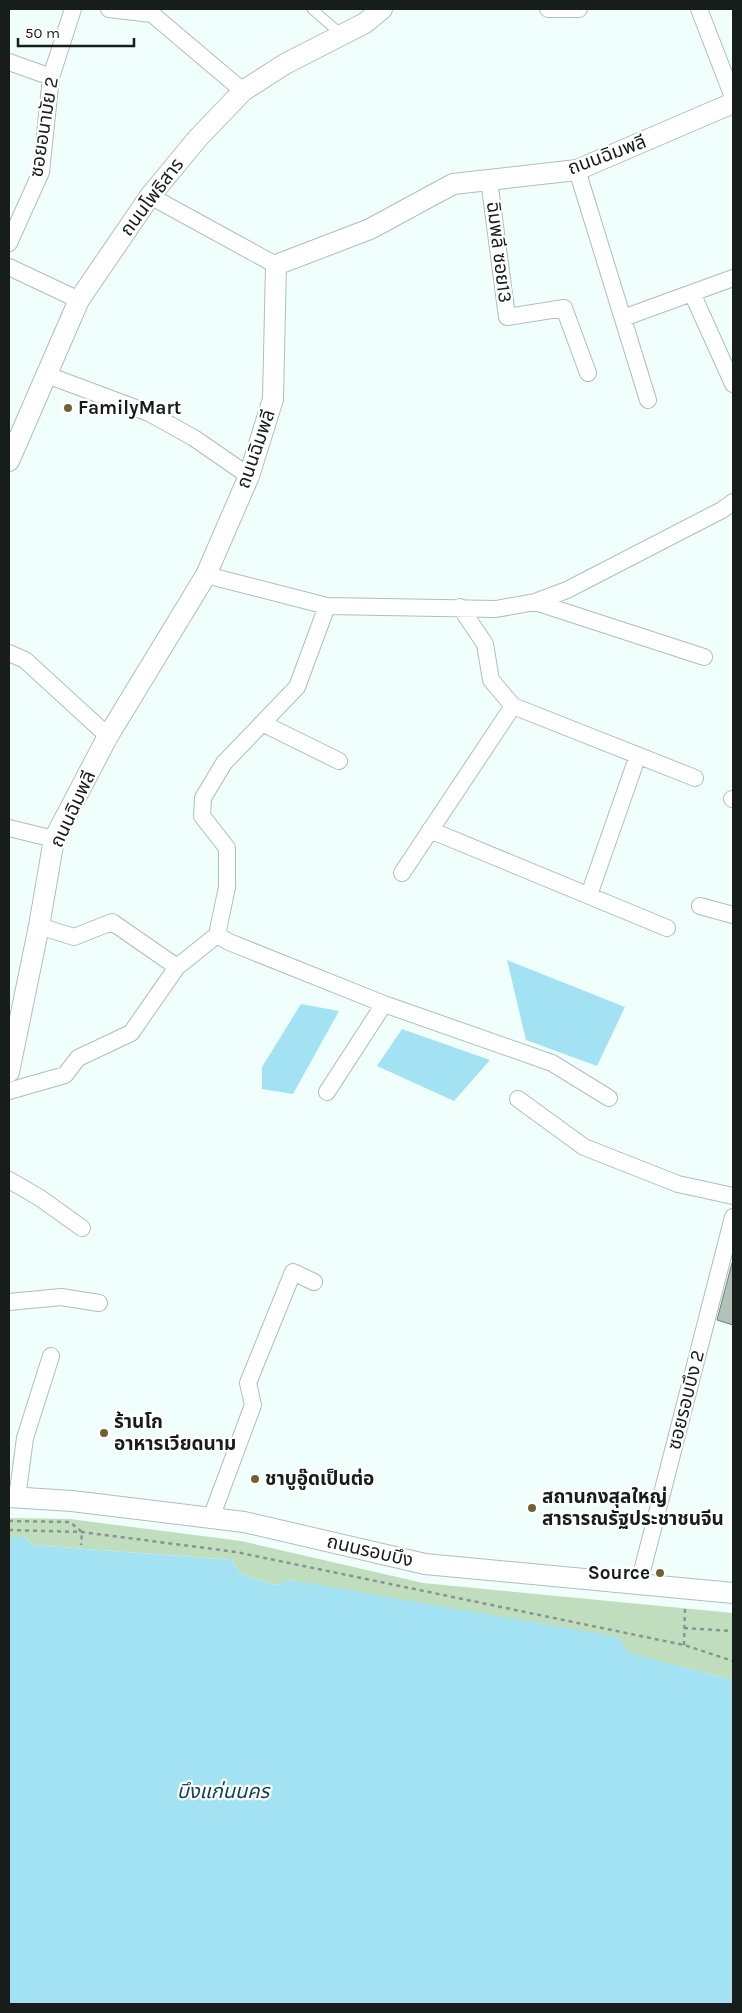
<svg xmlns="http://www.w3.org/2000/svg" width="742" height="2013" viewBox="0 0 742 2013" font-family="Karla,'Noto Sans Thai',sans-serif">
<rect width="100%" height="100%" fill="#f1fffc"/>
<path fill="#c0debd" d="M 9,1518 L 70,1519 L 241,1541 L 423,1583 L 733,1613 L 733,1680 L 628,1653 L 292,1580 L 276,1585 L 242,1575 L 232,1560 L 33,1545 L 25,1537 L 9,1537 Z"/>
<path fill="#a2e2f3" d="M 507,960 L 625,1007 L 597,1066 L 526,1040 Z
M 301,1004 L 339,1011 L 293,1094 L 262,1089 L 262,1067 Z
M 402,1029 L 490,1060 L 454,1101 L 377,1066 Z
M 9,1537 L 25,1537 L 33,1545 L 232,1560 L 242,1575 L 276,1585 L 291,1580 L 618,1637 L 629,1653 L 733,1680 L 733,2004 L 9,2004 Z"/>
<path fill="#b3c1b9" stroke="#717e77" d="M 732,1263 L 733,1263 L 733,1325 L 717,1320 Z"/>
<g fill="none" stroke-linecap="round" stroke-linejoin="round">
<g stroke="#aebfbb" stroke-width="11">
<path id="service" d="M 312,9 L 342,35"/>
</g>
<g stroke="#aebfbb" stroke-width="18">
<path id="minor" d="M 109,9 L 152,14 L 243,91
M 548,9 L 579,9
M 699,9 L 733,97
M 9,62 L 51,77
M 577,170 L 648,400
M 489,180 L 507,317 L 564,308 L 588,373
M 150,196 L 276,265
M 9,243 L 41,172 L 51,77 L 73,9
M 9,267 L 79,300
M 692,293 L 733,384
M 623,318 L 733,278
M 47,375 L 149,413 L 194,438 L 249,476
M 206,575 L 327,606 L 496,609 L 535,602 L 567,590 L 722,510 L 733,502
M 535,602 L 704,657
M 460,607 L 485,644 L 491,680 L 513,706 L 695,778
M 9,653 L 25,660 L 108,736
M 262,723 L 339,761
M 732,799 L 733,799
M 9,828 L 54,839
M 430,830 L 667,928
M 402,873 L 513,706
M 589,895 L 638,755
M 700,906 L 733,915
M 39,926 L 74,937 L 112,922 L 177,967
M 217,935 L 229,942 L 384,1004 L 552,1063 L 609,1098
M 9,1091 L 65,1075 L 78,1058 L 131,1033 L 177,967 L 217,935 L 227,887 L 227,848 L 202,816 L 203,798 L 224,763 L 297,687 L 327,606
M 327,1092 L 384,1004
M 518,1099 L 584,1147 L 678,1184 L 733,1196
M 9,1180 L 40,1198 L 82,1228
M 9,1302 L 61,1297 L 99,1303
M 17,1498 L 25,1438 L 51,1356
M 211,1518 L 253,1405 L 248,1383 L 293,1272 L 314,1282
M 639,1583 L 733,1217"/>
</g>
<g stroke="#aebfbb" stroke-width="22">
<path id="tertiary" d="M 9,461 L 79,300 L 150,196 L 198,138 L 243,91 L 285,64 L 365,23 L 382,9
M 9,1072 L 39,926 L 54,839 L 108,736 L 206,575 L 249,476 L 273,399 L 276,265 L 370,229 L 453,184 L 577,170 L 733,103
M 9,1497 L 72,1501 L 244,1522 L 425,1564 L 733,1593"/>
</g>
<path stroke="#899391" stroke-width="2.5" stroke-dasharray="4 4" stroke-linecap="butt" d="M 9,1521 L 70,1522 L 82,1532 L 81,1545
M 9,1530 L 82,1532 L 236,1552 L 684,1645 L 733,1661
M 684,1628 L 733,1631
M 684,1645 L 685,1606"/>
<use href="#service" stroke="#fff" stroke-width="9"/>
<use href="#minor" stroke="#fff" stroke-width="16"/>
<use href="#tertiary" stroke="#fff" stroke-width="20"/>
</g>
<g fill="#73602f" stroke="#fff" stroke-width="2">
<circle cx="68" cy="408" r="5"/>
<circle cx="104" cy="1433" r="5"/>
<circle cx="255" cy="1479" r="5"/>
<circle cx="532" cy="1508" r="5"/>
<circle cx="660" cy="1573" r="5"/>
</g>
<g text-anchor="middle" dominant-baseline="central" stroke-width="4.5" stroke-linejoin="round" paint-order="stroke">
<g font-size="19" fill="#171d1b" stroke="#fff">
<text transform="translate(44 127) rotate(-81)">ซอยอนามัย 2</text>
<text transform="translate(607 155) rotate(-20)">ถนนฉิมพลี</text>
<text transform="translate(152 197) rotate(-53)">ถนนโพธิสาร</text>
<text transform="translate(499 252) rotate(83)">ฉิมพลี ซอย13</text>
<text transform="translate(256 449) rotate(-71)">ถนนฉิมพลี</text>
<text transform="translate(73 809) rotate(-65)">ถนนฉิมพลี</text>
<text transform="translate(686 1400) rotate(-76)">ซอยรอบบึง 2</text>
<text transform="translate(370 1551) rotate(13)">ถนนรอบบึง</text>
</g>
<g font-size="19" font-weight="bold" fill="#171d1b" stroke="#fff" text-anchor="start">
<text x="78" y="408">FamilyMart</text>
<text x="114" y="1422">ร้านโก<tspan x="114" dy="22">อาหารเวียดนาม</tspan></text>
<text x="265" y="1479">ชาบูอู๊ดเป็นต่อ</text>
<text x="542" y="1497">สถานกงสุลใหญ่<tspan x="542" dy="22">สาธารณรัฐประชาชนจีน</tspan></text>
<text x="650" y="1573" text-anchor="end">Source</text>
</g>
<g font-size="20" font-style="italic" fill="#0f4753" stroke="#fff">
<text x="223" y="1791">บึงแก่นนคร</text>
</g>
</g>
<rect width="742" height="2013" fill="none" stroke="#171d1b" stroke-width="20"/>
<path d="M18 38v8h116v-8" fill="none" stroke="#171d1b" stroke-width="2.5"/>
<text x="25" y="38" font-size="15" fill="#171d1b" stroke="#ffffff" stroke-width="4" paint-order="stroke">50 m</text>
</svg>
